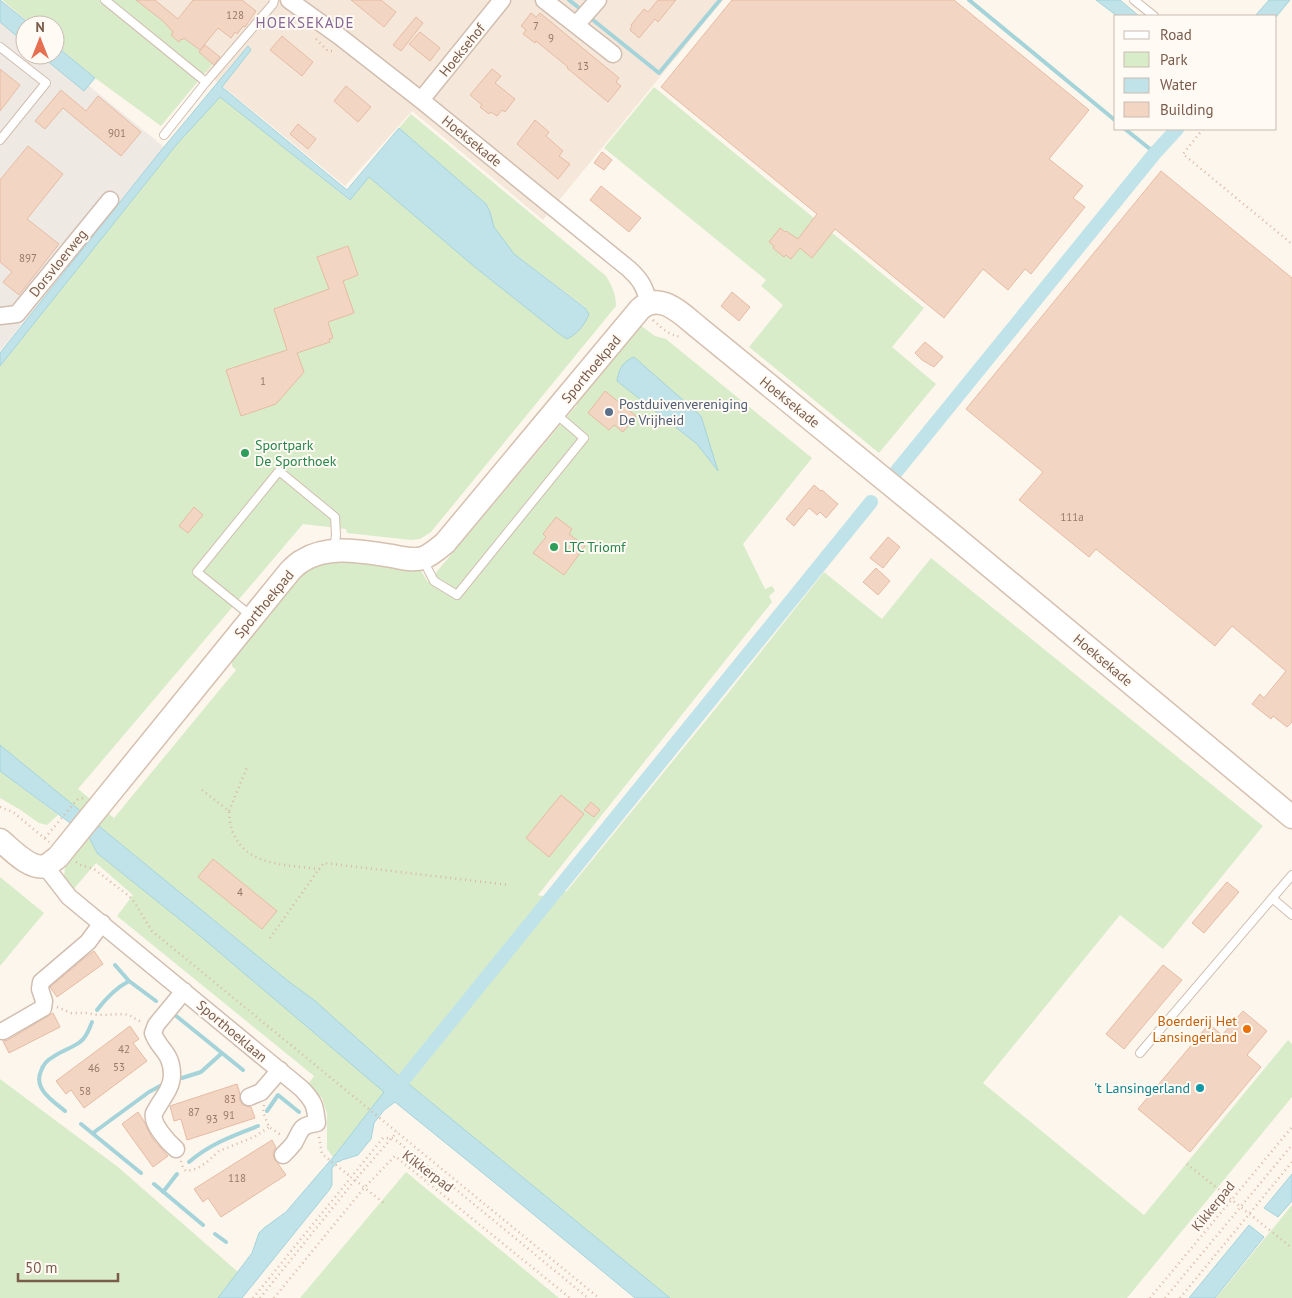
<svg xmlns="http://www.w3.org/2000/svg" width="1292" height="1298" viewBox="0 0 1292 1298" font-family="'PT Sans',sans-serif">
<rect width="100%" height="100%" fill="#fdf6ec"/>
<path fill="#f5e8da" d="M 117,0 L 723,0 L 543,220 L 412,111 L 345,186 Z"/>
<path fill="#efe9e4" d="M 0,14 L 25,34 L 25,55 L 51,55 L 164,147 L 0,351 Z"/>
<path fill="#d8ecc9" fill-rule="evenodd" d="M 2,0 L 137,0 L 214,62 L 161,126 L 95,78 L 55,44 L 55,25 L 32,25 Z
M 654,87 L 924,308 L 892,347 L 936,384 L 879,453 L 749,347 L 783,305 L 761,286 L 766,280 L 604,148 Z
M 220,96 L 349,200 L 369,176 L 476,268 L 558,333 L 567,339 C 578,335 585,324 589,314 L 585,307 L 514,254 L 494,227 L 490,212 L 486,204 L 399,128 L 411,114 L 606,276 C 612,286 616,294 616,306 L 431,532 L 420,539 L 411,540 L 347,533 L 346,529 L 303,524 L 78,789 L 114,818 L 236,670 L 232,666 L 232,659 L 290,585 L 317,564 L 337,560 L 410,567 L 421,571 L 428,582 L 577,405 L 576,404 L 577,397 L 636,322 L 655,336 L 666,339 L 812,458 L 743,544 L 765,589 L 772,586 L 775,591 L 769,596 L 772,602 L 538,895 L 546,897 L 556,884 L 566,892 L 725,697 L 824,572 L 882,619 L 931,558 L 1263,826 L 1163,949 L 1120,915 L 983,1083 L 1144,1215 L 1288,1040 L 1292,1044 L 1292,1097 L 1127,1298 L 670,1298 L 399,1076 L 314,1000 L 288,981 L 0,745 L 0,366 L 177,144 ZM 617,381 L 701,415 L 716,469 L 697,444 Z
M 0,771 L 58,815 L 47,825 L 39,823 L 19,809 L 0,798 Z
M 89,837 L 97,853 L 193,930 L 385,1092 L 333,1157 L 327,1149 L 327,1114 L 322,1098 L 307,1086 L 314,1076 L 117,916 L 133,895 L 96,863 L 72,891 L 64,879 L 65,864 Z
M 0,877 L 44,913 L 0,966 Z
M 0,1079 L 118,1167 L 238,1272 L 218,1298 L 0,1298 Z
M 406,1172 L 559,1298 L 300,1298 Z
M 1292,1205 L 1292,1298 L 1216,1298 Z"/>
<path fill="#bfe3e8" stroke="#a5d3da" d="M 0,0 L 31,25 L 25,25 L 25,43 L 0,22 Z
M 1096,0 L 1120,0 L 1139,16 L 1117,16 Z
M 1269,0 L 1290,0 L 1276,17 L 1255,16 Z
M 55,45 L 95,78 L 84,91 L 40,55 L 55,55 Z
M 248,46 L 251,50 L 222,87 L 347,190 L 399,128 L 486,204 L 490,212 L 494,227 L 514,254 L 585,308 L 589,314 C 585,324 578,334 567,339 L 558,333 L 476,268 L 369,177 L 350,200 L 220,97 L 177,144 L 0,366 L 0,353 L 159,153 Z
M 634,357 L 701,416 L 718,471 L 697,444 L 617,381 C 619,369 622,362 634,357 Z
M 0,745 L 288,981 L 314,1000 L 399,1076 L 670,1298 L 635,1298 L 505,1191 L 395,1102 L 384,1110 L 374,1123 L 371,1139 L 358,1155 L 342,1160 L 339,1162 L 338,1161 L 332,1168 L 332,1185 L 330,1189 L 242,1298 L 218,1298 L 252,1253 L 259,1233 L 264,1228 L 286,1212 L 335,1155 L 384,1092 L 193,930 L 97,853 L 89,837 L 0,771 Z
M 1292,1174 L 1292,1201 L 1278,1217 L 1264,1208 Z
M 1249,1225 L 1264,1237 L 1215,1298 L 1189,1298 Z"/>
<g fill="none" stroke-linecap="round" stroke-linejoin="round">
<path stroke="#a5d3da" stroke-width="4" d="M 569,0 L 583,11
M 969,0 L 1116,121
M 588,16 L 659,73 L 720,0
M 1125,129 L 1155,153
M 115,965 L 129,981 L 156,1001
M 97,1010 C 106,998 116,988 129,981
M 175,1015 L 243,1070
M 182,1078 L 201,1072 L 222,1053
M 65,1111 C 53,1101 33,1089 41,1071 C 43,1065 47,1060 53,1057 C 61,1051 72,1048 80,1042 C 87,1037 89,1029 92,1022
M 267,1111 L 278,1095 L 299,1112
M 81,1124 L 141,1173
M 93,1133 L 149,1092 L 162,1085
M 189,1162 C 210,1144 232,1136 258,1126
M 154,1184 L 203,1225
M 163,1192 L 177,1174
M 215,1234 L 226,1242"/>
<path stroke="#bfe3e8" stroke-width="14" d="M 896,472 L 1155,153 L 1177,129
M 392,1094 L 871,502"/>
</g>
<path fill="#f3d5c3" stroke="#e6bba3" d="M 136,0 L 155,0 L 178,19 L 193,0 L 242,0 L 256,11 L 245,27 L 243,26 L 237,34 L 235,32 L 231,38 L 218,28 L 200,50 L 184,38 L 182,40 L 181,39 L 179,42 L 171,35 L 173,32 L 163,21 Z
M 351,0 L 381,0 L 396,12 L 384,27 Z
M 658,0 L 676,0 L 658,22 L 655,19 L 639,38 L 630,30 L 632,26 L 631,25 L 644,9 L 648,12 Z
M 732,0 L 954,0 L 1089,110 L 1049,159 L 1083,186 L 1073,198 L 1085,207 L 1031,274 L 1025,269 L 1008,290 L 983,269 L 944,318 L 835,229 L 812,258 L 800,248 L 791,259 L 786,255 L 784,257 L 773,248 L 774,246 L 769,242 L 780,228 L 785,232 L 786,231 L 798,239 L 817,214 L 661,87 Z
M 531,13 L 536,17 L 540,13 L 619,78 L 616,82 L 621,86 L 608,102 L 567,68 L 568,67 L 536,41 L 535,43 L 523,34 L 526,30 L 521,26 Z
M 416,17 L 423,23 L 401,51 L 393,45 Z
M 420,32 L 440,48 L 430,61 L 409,44 Z
M 282,36 L 313,62 L 302,76 L 270,50 Z
M 205,45 L 220,57 L 214,65 L 199,52 Z
M 0,69 L 20,85 L 0,111 Z
M 492,69 L 501,76 L 495,83 L 515,99 L 505,112 L 502,110 L 497,116 L 491,112 L 489,114 L 480,107 L 482,105 L 470,95 Z
M 346,86 L 371,107 L 358,122 L 334,101 Z
M 61,90 L 86,111 L 98,96 L 141,132 L 121,156 L 63,108 L 45,129 L 35,121 Z
M 535,120 L 549,132 L 546,136 L 563,151 L 559,156 L 570,164 L 558,179 L 517,144 Z
M 298,124 L 316,139 L 308,149 L 290,134 Z
M 28,146 L 63,174 L 27,219 L 59,244 L 19,295 L 3,282 L 12,272 L 0,262 L 0,180 Z
M 602,152 L 612,160 L 604,170 L 594,163 Z
M 1161,171 L 1292,278 L 1292,722 L 1287,727 L 1273,716 L 1271,719 L 1252,704 L 1260,694 L 1264,698 L 1286,671 L 1232,626 L 1215,646 L 1096,549 L 1089,557 L 1019,500 L 1043,472 L 966,409 Z
M 601,186 L 641,218 L 629,232 L 590,200 Z
M 348,246 L 358,275 L 343,281 L 354,313 L 328,322 L 333,338 L 329,339 L 330,342 L 297,353 L 304,372 L 276,404 L 241,416 L 226,370 L 287,350 L 274,309 L 329,289 L 317,257 Z
M 732,292 L 750,307 L 739,321 L 721,306 Z
M 925,342 L 943,357 L 934,367 L 922,360 L 915,353 Z
M 605,391 L 636,416 L 623,432 L 614,425 L 609,430 L 588,413 Z
M 814,485 L 821,491 L 822,490 L 838,504 L 826,518 L 820,512 L 817,515 L 809,508 L 794,526 L 786,519 Z
M 194,507 L 203,515 L 188,533 L 179,526 Z
M 556,517 L 572,529 L 569,534 L 585,546 L 564,575 L 533,553 L 546,537 L 543,534 Z
M 888,537 L 900,547 L 883,568 L 870,558 Z
M 876,568 L 890,581 L 878,595 L 863,582 Z
M 561,795 L 584,814 L 549,857 L 526,838 Z
M 591,802 L 600,810 L 594,817 L 584,810 Z
M 213,859 L 277,911 L 262,929 L 198,877 Z
M 1227,882 L 1239,892 L 1204,933 L 1192,923 Z
M 94,951 L 103,964 L 57,997 L 50,987 L 82,960 Z
M 1163,965 L 1182,980 L 1124,1049 L 1106,1034 Z
M 1243,1011 L 1267,1031 L 1247,1055 L 1261,1067 L 1190,1152 L 1138,1109 L 1209,1024 L 1222,1035 Z
M 53,1013 L 60,1027 L 9,1053 L 3,1041 L 8,1040 Z
M 130,1026 L 139,1039 L 133,1043 L 147,1061 L 84,1108 L 71,1090 L 66,1094 L 56,1081 Z
M 237,1084 L 240,1094 L 240,1101 L 243,1105 L 251,1107 L 255,1118 L 187,1140 L 181,1119 L 174,1121 L 170,1106 Z
M 138,1112 L 144,1121 L 149,1132 L 153,1139 L 168,1156 L 153,1167 L 122,1124 Z
M 272,1140 L 276,1148 L 273,1153 L 274,1158 L 286,1175 L 221,1217 L 208,1198 L 203,1202 L 194,1189 Z"/>
<g fill="none" stroke-linecap="round" stroke-linejoin="round">
<g stroke="#d1beb0" stroke-width="10">
<path id="lane" d="M 105,0 L 206,82
M 1134,0 L 1154,16
M 0,47 L 46,83 L 0,140
M 164,135 L 206,82 L 273,4 L 274,0
M 423,560 L 434,581 L 457,595 L 584,438 L 556,414
M 250,615 L 197,572 L 279,471 L 335,517 L 336,535 L 334,549
M 1272,898 L 1292,915
M 1140,1053 L 1292,875"/>
</g>
<g stroke="#d1beb0" stroke-width="19">
<path id="street" d="M 289,0 L 339,36 L 421,100 L 629,269 C 640,279 646,288 648,303
M 544,0 L 613,54
M 576,25 L 598,0
M 421,100 L 502,0
M 0,316 L 17,314 L 110,200
M 45,866 L 69,897 L 302,1089 C 315,1103 315,1106 317,1123 C 299,1126 302,1129 294,1143 C 291,1147 287,1151 283,1155
M 3,1031 L 43,1008 L 44,1001 L 40,989 L 41,982 L 88,942 L 102,923
M 249,1097 L 261,1092 L 280,1070
M 176,1149 C 168,1142 151,1124 154,1113 C 156,1110 158,1106 160,1103 C 166,1094 172,1085 172,1075 C 172,1052 159,1050 153,1033 L 156,1025 L 184,991"/>
</g>
<g stroke="#d6c0b0" stroke-width="25">
<path id="secondary" d="M 0,840 C 11,849 30,870 45,866 C 50,864 54,860 58,857 L 290,571 C 294,567 298,563 302,561 C 329,544 363,552 392,556 C 402,558 413,561 423,558 C 431,555 438,549 445,543 L 640,309 C 660,290 684,316 699,328 L 950,533 L 1292,817"/>
</g>
<path stroke="#d9b8a5" stroke-width="2.5" stroke-dasharray="1 4" stroke-linecap="butt" d="M 316,39 L 328,51 L 335,51
M 1203,129 L 1183,154 L 1292,244
M 653,320 C 663,329 668,335 682,337
M 202,790 L 229,811 C 231,865 277,864 319,869 L 324,863 L 509,885
M 0,807 L 13,812 L 49,842
M 229,811 L 248,765
M 45,838 L 75,802 L 78,799 L 83,798
M 76,862 L 81,865 L 94,869 L 129,896 L 135,903 L 152,931 L 599,1298
M 270,938 L 319,869
M 57,1007 L 71,1013 L 86,1013 L 98,1015 L 124,1014 L 129,1015 L 143,1023
M 264,1105 L 263,1112 L 269,1127 L 281,1135
M 319,1137 L 322,1154 L 351,1177
M 181,1161 L 183,1168 L 186,1171 L 192,1170 L 198,1168 L 207,1162 L 219,1151 L 254,1137 L 269,1127
M 1187,1164 L 1292,1248
M 355,1180 L 385,1204
M 253,1298 L 383,1138 L 392,1138 L 397,1141 L 588,1298
M 260,1298 L 355,1180 L 397,1132
M 274,1298 L 364,1188 L 395,1156 L 570,1298
M 1150,1298 L 1292,1127
M 1165,1298 L 1292,1145
M 1180,1298 L 1292,1162"/>
<use href="#lane" stroke="#fff" stroke-width="8"/>
<use href="#street" stroke="#fff" stroke-width="16"/>
<use href="#secondary" stroke="#fff" stroke-width="22"/>
</g>
<circle fill="#5c6f8a" stroke="#fffaf3" stroke-width="2" cx="609" cy="412" r="5"/>
<g fill="#2e9e5b" stroke="#fffaf3" stroke-width="2">
<circle cx="245" cy="453" r="5"/>
<circle cx="554" cy="547" r="5"/>
</g>
<circle fill="#e8710a" stroke="#fffaf3" stroke-width="2" cx="1247" cy="1029" r="5"/>
<circle fill="#0f9aa8" stroke="#fffaf3" stroke-width="2" cx="1200" cy="1088" r="5"/>
<g text-anchor="middle" dominant-baseline="central" stroke-width="4" stroke-linejoin="round" paint-order="stroke">
<g font-size="11" fill="#987a6a">
<text x="235" y="15">128</text>
<text x="536" y="26">7</text>
<text x="551" y="38">9</text>
<text x="583" y="66">13</text>
<text x="117" y="133">901</text>
<text x="28" y="258">897</text>
<text x="263" y="381">1</text>
<text x="1072" y="517">111a</text>
<text x="240" y="892">4</text>
<text x="124" y="1049">42</text>
<text x="119" y="1067">53</text>
<text x="94" y="1068">46</text>
<text x="85" y="1091">58</text>
<text x="230" y="1099">83</text>
<text x="194" y="1112">87</text>
<text x="229" y="1115">91</text>
<text x="212" y="1119">93</text>
<text x="237" y="1178">118</text>
</g>
<g font-size="14" fill="#7a5c4d" stroke="#fffaf3">
<text transform="translate(462 50) rotate(-51)">Hoeksehof</text>
<text transform="translate(472 141) rotate(39)">Hoeksekade</text>
<text transform="translate(58 263) rotate(-51)">Dorsvloerweg</text>
<text transform="translate(591 369) rotate(-50)">Sporthoekpad</text>
<text transform="translate(790 402) rotate(39)">Hoeksekade</text>
<text transform="translate(264 604) rotate(-50)">Sporthoekpad</text>
<text transform="translate(1103 660) rotate(40)">Hoeksekade</text>
<text transform="translate(232 1031) rotate(40)">Sporthoeklaan</text>
<text transform="translate(428 1171) rotate(37)">Kikkerpad</text>
<text transform="translate(1213 1206) rotate(-51)">Kikkerpad</text>
</g>
<g font-size="14" fill="#4e5e75" stroke="#fffaf3" text-anchor="start">
<text x="619" y="404">Postduivenvereniging<tspan x="619" dy="16">De Vrijheid</tspan></text>
</g>
<g font-size="14" fill="#27864d" stroke="#fffaf3" text-anchor="start">
<text x="255" y="445">Sportpark<tspan x="255" dy="16">De Sporthoek</tspan></text>
<text x="564" y="547">LTC Triomf</text>
</g>
<g font-size="14" fill="#c56008" stroke="#fffaf3" text-anchor="end">
<text x="1237" y="1021">Boerderij Het<tspan x="1237" dy="16">Lansingerland</tspan></text>
</g>
<g font-size="14" fill="#0d838f" stroke="#fffaf3" text-anchor="end">
<text x="1190" y="1088">'t Lansingerland</text>
</g>
<g font-size="15" letter-spacing="1" fill="#846695" stroke="#fffaf3">
<text x="305" y="22">HOEKSEKADE</text>
</g>
</g>
<rect x="1114" y="15" width="162" height="115" fill="#fffaf3" stroke="#cabbb1"/>
<rect x="1124" y="31" width="25" height="8" fill="#ffffff" stroke="#cabbb1"/>
<text x="1160" y="40" font-size="15" fill="#7a5c4d">Road</text>
<rect x="1124" y="52" width="25" height="15" fill="#d8ecc9" stroke="#cabbb1"/>
<text x="1160" y="65" font-size="15" fill="#7a5c4d">Park</text>
<rect x="1124" y="78" width="25" height="15" fill="#bfe3e8" stroke="#cabbb1"/>
<text x="1160" y="90" font-size="15" fill="#7a5c4d">Water</text>
<rect x="1124" y="102" width="25" height="15" fill="#f3d5c3" stroke="#cabbb1"/>
<text x="1160" y="115" font-size="15" fill="#7a5c4d">Building</text>
<g transform="translate(40 40)"><circle r="24" fill="#fffaf3" stroke="#cabbb1"/>
<path d="M0-4L9 19L0 12L-9 19Z" fill="#e76f51"/>
<text y="-8" font-size="14" font-weight="bold" text-anchor="middle" fill="#7a5c4d">N</text>
</g>
<path d="M18 1273v8h100v-8" fill="none" stroke="#7a5c4d" stroke-width="2.5"/>
<text x="25" y="1273" font-size="15" fill="#7a5c4d" stroke="#fffaf3" stroke-width="4" paint-order="stroke">50 m</text>
</svg>
